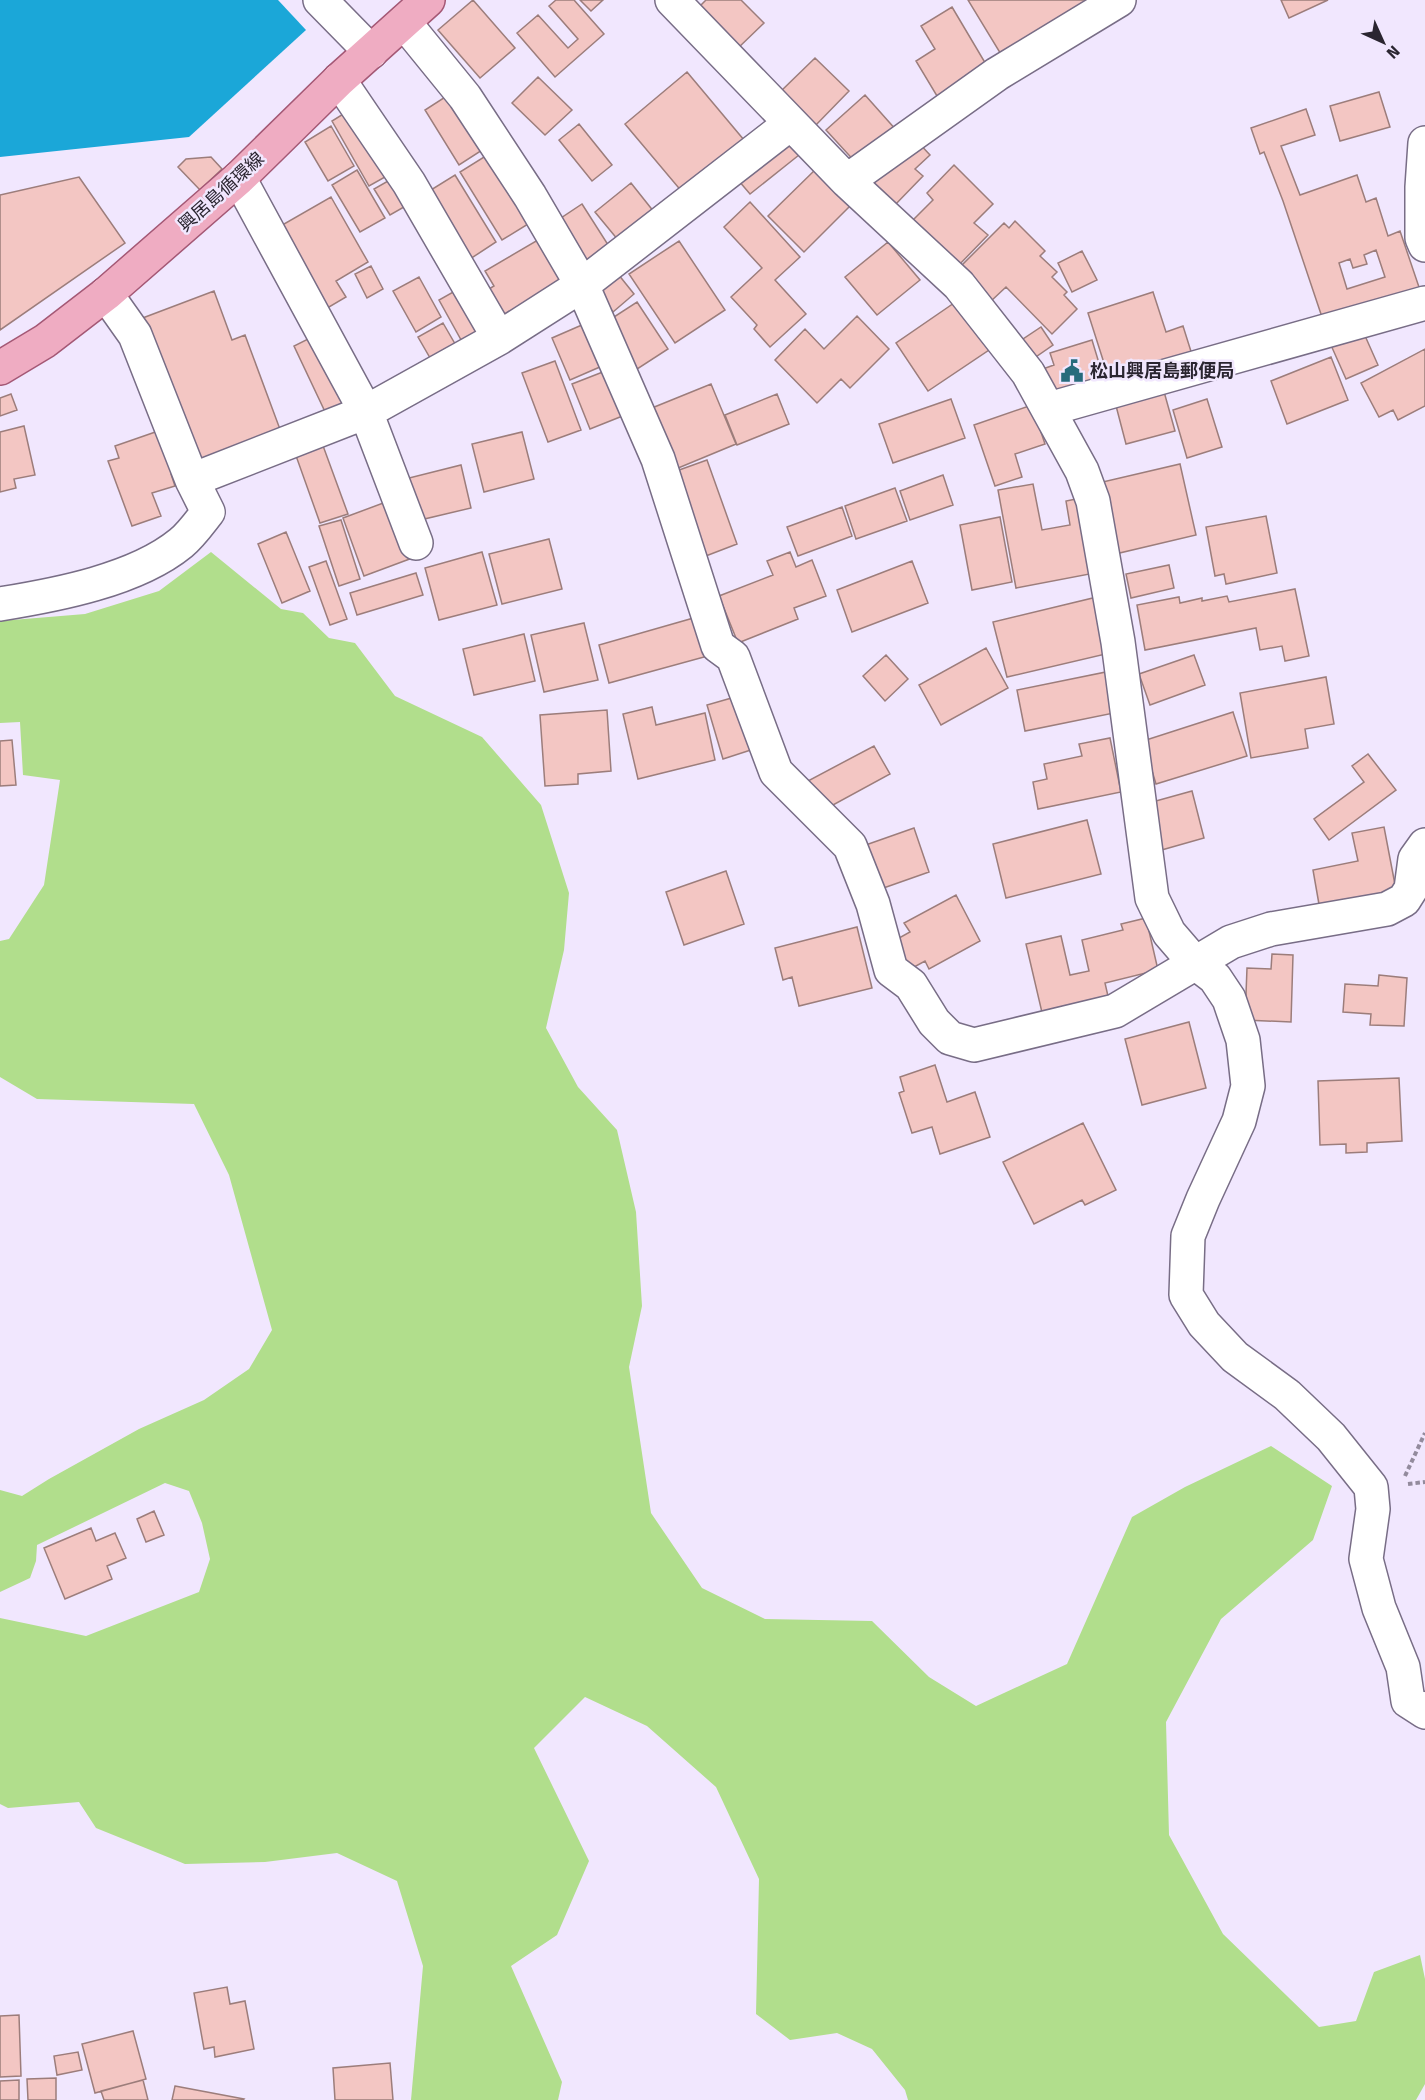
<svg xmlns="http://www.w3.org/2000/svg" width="1425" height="2100" viewBox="0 0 1425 2100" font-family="'Fira Sans','Noto Sans JP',sans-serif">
<rect width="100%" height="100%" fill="#f1e7fe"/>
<path fill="#b1de8c" d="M 211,552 L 281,609 L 303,613 L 329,638 L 355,643 L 395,696 L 482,737 L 541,805 L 569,893 L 564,950 L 546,1028 L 578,1087 L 617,1130 L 636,1212 L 642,1306 L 629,1367 L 651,1513 L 702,1588 L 765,1619 L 872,1621 L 929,1677 L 976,1706 L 1067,1664 L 1132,1517 L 1185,1487 L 1271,1446 L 1332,1486 L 1313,1540 L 1221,1619 L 1166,1722 L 1169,1835 L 1223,1934 L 1319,2027 L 1356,2021 L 1374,1972 L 1420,1955 L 1425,1979 L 1425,2084 L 1416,2100 L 908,2100 L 905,2090 L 872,2049 L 837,2033 L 790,2040 L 756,2014 L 759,1879 L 716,1787 L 647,1726 L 585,1697 L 534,1748 L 589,1861 L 557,1935 L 511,1966 L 562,2082 L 558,2100 L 411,2100 L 423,1966 L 397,1881 L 337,1853 L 265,1862 L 185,1864 L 96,1828 L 79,1802 L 8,1808 L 0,1804 L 0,1618 L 86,1636 L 199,1592 L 210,1559 L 202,1523 L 189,1491 L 165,1483 L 37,1545 L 36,1561 L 30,1578 L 0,1592 L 0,1490 L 22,1496 L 49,1479 L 139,1429 L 204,1400 L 249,1369 L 272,1330 L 229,1175 L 194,1104 L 37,1099 L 0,1077 L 0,941 L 9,939 L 44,885 L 60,780 L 23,775 L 20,722 L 0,723 L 0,621 L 85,614 L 159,591 Z"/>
<path fill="#1ba7d8" d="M 0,0 L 278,0 L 306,30 L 189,137 L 0,157 Z"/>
<path fill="#f3c6c3" stroke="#9c7d7b" stroke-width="1.5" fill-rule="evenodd" d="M 473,0 L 515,48 L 480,78 L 438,30 Z
M 556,0 L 574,0 L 604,34 L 555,77 L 517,33 L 538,15 L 568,48 L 578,39 L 549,6 Z
M 580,0 L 603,0 L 591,11 Z
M 706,0 L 741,0 L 764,23 L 736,50 L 696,10 Z
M 968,0 L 1095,0 L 1002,56 Z
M 1281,0 L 1328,0 L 1289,18 Z
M 952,7 L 990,71 L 940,101 L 916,61 L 935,49 L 921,26 Z
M 815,58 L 849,91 L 814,127 L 779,93 Z
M 687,72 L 744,140 L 683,193 L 625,124 Z
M 538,77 L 572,110 L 545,135 L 512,103 Z
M 456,90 L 490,145 L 459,165 L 425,110 Z
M 1379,92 L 1390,127 L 1340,141 L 1330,106 Z
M 865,95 L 897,131 L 858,165 L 826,130 Z
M 356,106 L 394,172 L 369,186 L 332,121 Z
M 1306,109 L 1315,135 L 1281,146 L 1300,195 L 1357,175 L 1366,202 L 1376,198 L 1388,236 L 1400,231 L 1422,296 L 1326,329 L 1283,201 L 1264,152 L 1260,154 L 1251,128 ZM 1376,250 L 1385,277 L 1347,289 L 1339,263 L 1350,259 L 1353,268 L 1367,264 L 1364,255 Z
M 579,124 L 612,165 L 592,181 L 559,140 Z
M 331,126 L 354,166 L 328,181 L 305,142 Z
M 782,134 L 799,155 L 750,194 L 733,174 Z
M 916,140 L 930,155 L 915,169 L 923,176 L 893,207 L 871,186 Z
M 492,152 L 533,221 L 502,240 L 460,172 Z
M 211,157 L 222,169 L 200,190 L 178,167 L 186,159 Z
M 954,165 L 993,204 L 974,223 L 988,235 L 957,267 L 912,221 L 933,200 L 927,193 Z
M 819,166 L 854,202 L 804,252 L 768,216 Z
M 357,170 L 385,218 L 360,232 L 332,185 Z
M 455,175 L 496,242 L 467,261 L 426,193 Z
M 79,177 L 125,243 L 0,330 L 0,195 Z
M 395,177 L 411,203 L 390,215 L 374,189 Z
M 631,183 L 658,217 L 623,246 L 595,212 Z
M 331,197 L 368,262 L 336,281 L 346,297 L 324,310 L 277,228 Z
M 750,202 L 800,257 L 775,280 L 806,314 L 770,347 L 754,329 L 757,325 L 731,297 L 762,268 L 724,227 Z
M 582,204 L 612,251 L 582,270 L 552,224 Z
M 1015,221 L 1045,251 L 1040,256 L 1057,272 L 1052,277 L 1067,292 L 1064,295 L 1077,309 L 1052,334 L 1006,287 L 990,302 L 957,270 L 1004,223 L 1009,228 Z
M 543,237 L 570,283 L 504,327 L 484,292 L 494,286 L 485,271 Z
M 679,241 L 725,310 L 675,343 L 629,274 Z
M 888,242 L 920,280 L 877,315 L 845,277 Z
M 1082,251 L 1097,280 L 1072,292 L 1058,263 Z
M 371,266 L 383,289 L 367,298 L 355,274 Z
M 614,269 L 634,294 L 613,312 L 592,286 Z
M 419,277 L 441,317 L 416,332 L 393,291 Z
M 462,287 L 488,334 L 465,347 L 439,300 Z
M 214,291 L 232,340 L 245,335 L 281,432 L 194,465 L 140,319 Z
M 1153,292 L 1166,332 L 1183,326 L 1194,361 L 1112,388 L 1088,313 Z
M 957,301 L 989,350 L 928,391 L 896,343 Z
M 637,302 L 668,349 L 631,373 L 600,326 Z
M 857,316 L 889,349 L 850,388 L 841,379 L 817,403 L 775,360 L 805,329 L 824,349 Z
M 591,321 L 609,363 L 570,380 L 552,338 Z
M 443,323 L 458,349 L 433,363 L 418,337 Z
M 1041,327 L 1053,345 L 1027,363 L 1014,345 Z
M 1362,329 L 1378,365 L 1346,379 L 1330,343 Z
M 318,334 L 353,407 L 328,418 L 294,346 Z
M 1092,340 L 1102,373 L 1094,375 L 1097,386 L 1050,400 L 1040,370 L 1054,365 L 1050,353 Z
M 1425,349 L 1425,406 L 1398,420 L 1393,410 L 1379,417 L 1361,383 Z
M 1331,357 L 1348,400 L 1287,424 L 1271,381 Z
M 555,361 L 581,430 L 548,442 L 522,373 Z
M 613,368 L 630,413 L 590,429 L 572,384 Z
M 711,384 L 736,444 L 671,471 L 647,410 Z
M 1163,388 L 1175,431 L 1126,444 L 1115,402 Z
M 11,394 L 17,410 L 0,416 L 0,398 Z
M 777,394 L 789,424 L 737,445 L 725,415 Z
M 951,399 L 965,438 L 893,463 L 879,424 Z
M 1207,399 L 1222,447 L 1187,458 L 1173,410 Z
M 1032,405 L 1045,444 L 1015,454 L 1022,477 L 995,486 L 974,425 Z
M 24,426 L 35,475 L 14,479 L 16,488 L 0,492 L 0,432 Z
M 164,429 L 179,471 L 171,474 L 175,486 L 152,493 L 161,516 L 132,526 L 108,461 L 119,458 L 115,446 Z
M 522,432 L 534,479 L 484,492 L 472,444 Z
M 322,443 L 348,514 L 320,523 L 295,453 Z
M 707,460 L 737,544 L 698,559 L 668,474 Z
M 1180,464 L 1196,535 L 1111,555 L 1094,484 Z
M 461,465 L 471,508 L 420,520 L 409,478 Z
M 943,475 L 953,505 L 910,520 L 900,491 Z
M 1033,484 L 1042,530 L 1070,525 L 1066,501 L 1081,498 L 1095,573 L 1016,588 L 998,490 Z
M 895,488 L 907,521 L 856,539 L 845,506 Z
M 394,499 L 415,557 L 364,576 L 343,518 Z
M 842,507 L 852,536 L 798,556 L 787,527 Z
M 1266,516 L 1277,573 L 1226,584 L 1224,574 L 1215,576 L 1206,527 Z
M 1000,517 L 1012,582 L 972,590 L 960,525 Z
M 341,520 L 360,579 L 339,586 L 319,526 Z
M 286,532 L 310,591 L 282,603 L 258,544 Z
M 549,539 L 562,589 L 502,604 L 489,554 Z
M 482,552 L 497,605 L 439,620 L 425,568 Z
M 790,552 L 796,567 L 812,560 L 826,596 L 794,608 L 798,619 L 738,643 L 719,596 L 773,575 L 767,561 Z
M 326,561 L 347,619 L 330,625 L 309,567 Z
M 912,561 L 928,603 L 852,632 L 837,590 Z
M 1169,565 L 1174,588 L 1131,598 L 1126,574 Z
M 416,573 L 423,595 L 357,615 L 350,593 Z
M 1295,589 L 1309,656 L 1285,661 L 1282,646 L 1260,650 L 1256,628 L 1145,650 L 1137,605 L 1179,597 L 1180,603 L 1202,598 L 1202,601 L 1227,596 L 1229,602 Z
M 1097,597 L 1110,653 L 1007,677 L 993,622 Z
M 704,615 L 715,654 L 609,683 L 599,645 Z
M 584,623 L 598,680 L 544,692 L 531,635 Z
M 524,634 L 535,681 L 474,695 L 463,649 Z
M 986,648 L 1008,688 L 941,725 L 919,685 Z
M 886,655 L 908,679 L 885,701 L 863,676 Z
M 1194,655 L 1205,685 L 1150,705 L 1139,674 Z
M 1106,672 L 1114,713 L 1025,731 L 1017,690 Z
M 1326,677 L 1334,724 L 1305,729 L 1308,748 L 1251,758 L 1240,693 Z
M 742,695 L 757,748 L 723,759 L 707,705 Z
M 652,707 L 656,725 L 705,713 L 715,760 L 638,779 L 623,714 Z
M 607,710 L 611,771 L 578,774 L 578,784 L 545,786 L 540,715 Z
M 1233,712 L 1247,756 L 1156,784 L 1143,741 Z
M 1110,738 L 1121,792 L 1038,809 L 1033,782 L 1047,779 L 1044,764 L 1082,756 L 1079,744 Z
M 12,740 L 16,785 L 0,786 L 0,741 Z
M 874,746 L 890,774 L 822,811 L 806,782 Z
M 1368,754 L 1396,790 L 1329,840 L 1314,819 L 1364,782 L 1352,766 Z
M 1192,791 L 1204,838 L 1158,851 L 1145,804 Z
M 1087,820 L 1101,874 L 1006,898 L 993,844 Z
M 1384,827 L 1397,895 L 1320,910 L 1313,870 L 1358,861 L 1352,833 Z
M 914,828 L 929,872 L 875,891 L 860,847 Z
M 726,871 L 744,924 L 684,945 L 666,892 Z
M 956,895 L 980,941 L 929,969 L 925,961 L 905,972 L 890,943 L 910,932 L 904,923 Z
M 1146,918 L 1158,970 L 1105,983 L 1110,1005 L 1044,1021 L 1026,944 L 1061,936 L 1070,975 L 1089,971 L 1082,940 L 1123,930 L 1121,924 Z
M 857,927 L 872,988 L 799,1006 L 792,977 L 783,980 L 775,948 Z
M 1272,954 L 1293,955 L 1291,1022 L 1245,1020 L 1247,968 L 1271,969 Z
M 1379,975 L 1407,978 L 1404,1026 L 1370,1025 L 1371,1014 L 1343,1012 L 1345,984 L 1378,986 Z
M 1189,1022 L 1206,1088 L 1142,1105 L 1125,1039 Z
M 935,1065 L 947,1102 L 975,1092 L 990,1137 L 940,1154 L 932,1127 L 912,1133 L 899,1093 L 904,1091 L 900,1077 Z
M 1399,1078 L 1402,1141 L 1367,1143 L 1367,1152 L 1346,1153 L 1346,1144 L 1320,1145 L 1318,1081 Z
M 1083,1123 L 1116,1190 L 1085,1205 L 1082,1200 L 1034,1224 L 1003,1162 Z
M 154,1511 L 164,1535 L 146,1542 L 137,1519 Z
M 91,1528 L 96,1541 L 115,1533 L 126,1558 L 107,1566 L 112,1579 L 65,1599 L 44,1548 Z
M 227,1987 L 230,2004 L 245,2001 L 254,2049 L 215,2057 L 214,2047 L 204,2049 L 194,1993 Z
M 19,2015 L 21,2076 L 0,2077 L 0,2016 Z
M 133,2031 L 146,2079 L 95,2093 L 82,2044 Z
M 78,2052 L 82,2070 L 57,2075 L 54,2056 Z
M 390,2063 L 393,2100 L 335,2100 L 333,2068 Z
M 56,2078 L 56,2100 L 28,2100 L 27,2079 Z
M 19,2080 L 19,2100 L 0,2100 L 0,2081 Z
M 143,2080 L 148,2100 L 104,2100 L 101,2091 Z
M 175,2086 L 244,2099 L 243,2100 L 172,2100 Z"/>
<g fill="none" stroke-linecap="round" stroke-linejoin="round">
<g stroke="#786d86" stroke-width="36">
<path id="minor" d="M 320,0 L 371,52
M 672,0 L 847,181 L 997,74 L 1119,0
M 404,22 L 465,97 L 530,196 L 582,285 L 658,459 L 718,646 L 733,657 L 776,772 L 850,846 L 873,904 L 891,970 L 911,985 L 934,1022 L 950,1038 L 974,1045 L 1115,1011 L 1231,942 L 1271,929 L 1387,909 L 1404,900 L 1411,889 L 1415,859 L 1425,845
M 339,80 L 409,183 L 499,338
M 1425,143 L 1422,187 L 1422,238 L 1425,245
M 239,178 L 366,412 L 416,543
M 847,181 L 959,285 L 1028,373 L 1082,471 L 1093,501 L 1118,642 L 1152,898 L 1169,933 L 1194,962 L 1215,978 L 1229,999 L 1243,1040 L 1248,1086 L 1239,1121 L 1203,1199 L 1188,1236 L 1186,1295 L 1204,1324 L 1235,1357 L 1287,1395 L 1331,1437 L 1371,1487 L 1373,1509 L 1366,1559 L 1379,1608 L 1403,1667 L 1408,1701 L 1425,1712
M 106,294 L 135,335 L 192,480
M 1049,409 L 1425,303
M 0,604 C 56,595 136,580 181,543 C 191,535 200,522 208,512 L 192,480 L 366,412 L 499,338 L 582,285 L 791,123"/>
</g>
<g stroke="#a45875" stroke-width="36">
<path id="major" d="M 0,368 L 45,341 L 106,294 L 239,178 L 339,80 L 428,0"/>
</g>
<path stroke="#938b9d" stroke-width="4" stroke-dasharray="4.5 3" stroke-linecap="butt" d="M 1405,1476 L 1425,1433
M 1408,1484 L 1425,1482"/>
<use href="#minor" stroke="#fff" stroke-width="33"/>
<use href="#major" stroke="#efacc2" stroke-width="33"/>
</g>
<defs>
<g id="civic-bare" transform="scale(1.8)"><path d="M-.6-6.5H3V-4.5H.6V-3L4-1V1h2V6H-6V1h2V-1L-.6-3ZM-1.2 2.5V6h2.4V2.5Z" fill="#276b7c" stroke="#f1e7fe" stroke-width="2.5" paint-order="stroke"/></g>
</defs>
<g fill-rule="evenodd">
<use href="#civic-bare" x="1072" y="371"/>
</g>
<g text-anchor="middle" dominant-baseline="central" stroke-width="5" stroke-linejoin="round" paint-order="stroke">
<g font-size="18" fill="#2a2530" stroke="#f1e7fe">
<text transform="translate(221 192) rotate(-42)">興居島循環線</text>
</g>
<g font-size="18" font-weight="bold" fill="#2a2530" stroke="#f1e7fe" text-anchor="start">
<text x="1090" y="371">松山興居島郵便局</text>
</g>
</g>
<g transform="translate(1383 42) rotate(135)" stroke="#f1e7fe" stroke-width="4.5" paint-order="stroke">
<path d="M0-4.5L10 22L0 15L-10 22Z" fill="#2a2530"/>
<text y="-9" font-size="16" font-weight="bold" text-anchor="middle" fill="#2a2530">N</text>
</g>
</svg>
